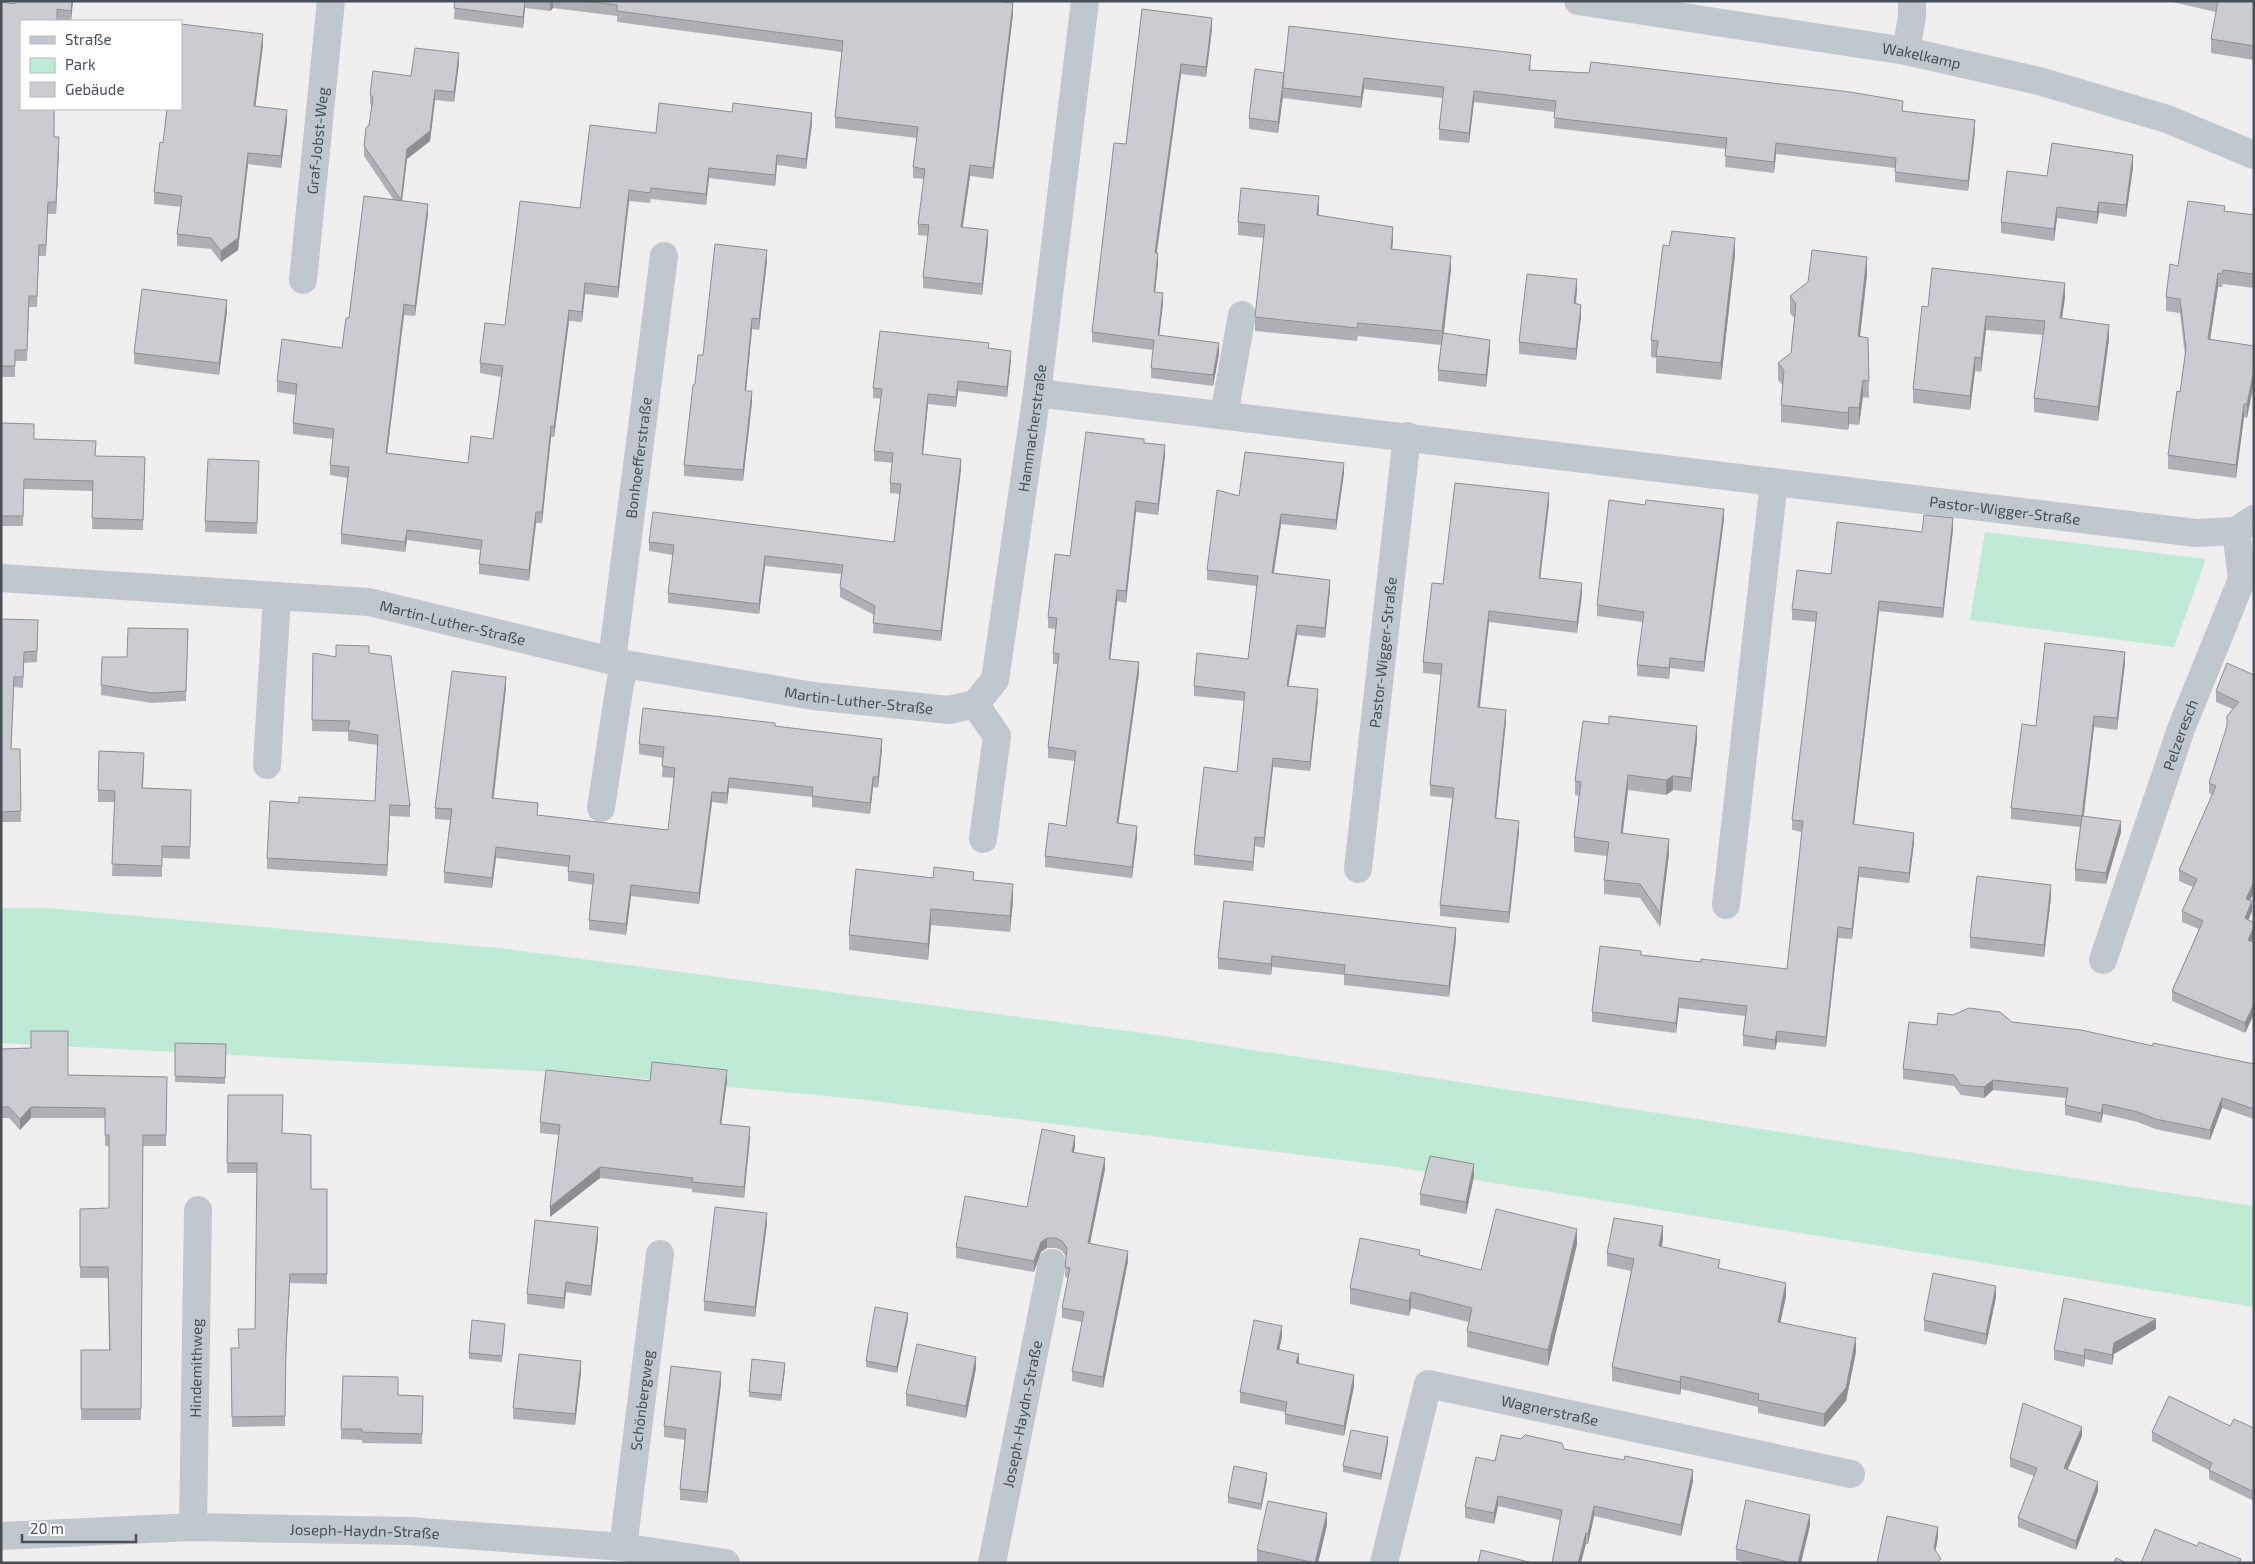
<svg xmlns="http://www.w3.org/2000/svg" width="2255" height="1564" viewBox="0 0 2255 1564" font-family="'Exo 2',sans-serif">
<rect width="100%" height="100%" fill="#f0eeee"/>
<path fill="#bfebd4" d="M 1985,532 L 2206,559 L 2174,647 L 1970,620 Z
M 1,908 L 47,908 L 498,948 L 1157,1035 L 2254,1206 L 2254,1307 L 1390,1166 L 858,1099 L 593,1074 L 1,1043 Z"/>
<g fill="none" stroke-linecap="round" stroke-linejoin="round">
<g stroke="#bfc7cf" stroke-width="28">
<path id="s1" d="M 1578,1 L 1906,51 L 2039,81 L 2167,119 L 2254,155"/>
<path d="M 1906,51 L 1912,17 L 1912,1"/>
<path id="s2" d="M 303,280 L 331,1"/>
<path id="s3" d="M 1037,393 L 2196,533 L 2236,531 L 2254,519"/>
<path d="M 1224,415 L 1242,315"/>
<path id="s4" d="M 1,578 L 369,602 L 625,664 L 813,696 L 949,710 L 975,704"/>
<path id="s5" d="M 612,660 L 664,256"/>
<path id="s6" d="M 975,704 L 995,680 L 1037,393 L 1085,1"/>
<path d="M 975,704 L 997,736 L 983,839"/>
<path d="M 267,765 L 277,596"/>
<path d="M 601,808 L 620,684 L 625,664"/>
<path id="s7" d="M 1358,869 L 1407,436"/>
<path d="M 1726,905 L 1774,482"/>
<path id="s8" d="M 2103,960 L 2181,729 L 2242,579 L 2236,531"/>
<path id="s9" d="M 193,1527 L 198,1210"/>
<path id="s10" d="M 1,1536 L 193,1527 L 409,1531 L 623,1547 L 726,1563"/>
<path id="s11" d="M 623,1547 L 660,1254"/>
<path id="s12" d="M 992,1563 L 1052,1263"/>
<path id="s13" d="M 1384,1563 L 1428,1384 L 1851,1474"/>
</g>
</g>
<path fill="#afafb5" d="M 73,1 L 71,21 L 57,20 L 54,137 L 59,148 L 56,214 L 48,214 L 46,256 L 39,256 L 37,307 L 29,307 L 27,361 L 15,361 L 15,377 L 1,377 L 1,2 L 15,4 Z
M 455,1 L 995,1 L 1013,14 L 993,179 L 970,176 L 963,227 L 988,241 L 982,295 L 923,288 L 923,277 L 928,236 L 918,235 L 918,224 L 924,179 L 913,178 L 913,167 L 917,138 L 835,128 L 835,117 L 842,52 L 617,22 L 617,16 L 553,8 L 550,11 L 525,8 L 523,28 L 454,19 Z
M 2168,1 L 2254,1 L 2254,60 L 2211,53 L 2211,39 L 2216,12 Z
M 1142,9 L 1212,29 L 1206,77 L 1181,74 L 1157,253 L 1158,264 L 1155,292 L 1163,304 L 1159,335 L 1219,354 L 1213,386 L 1151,378 L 1151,368 L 1153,350 L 1092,342 L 1092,332 L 1126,144 Z
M 263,45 L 255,106 L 287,121 L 281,168 L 248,164 L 238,250 L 221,262 L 211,249 L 177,246 L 177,234 L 181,207 L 154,204 L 154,192 L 163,143 Z
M 459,63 L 454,102 L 435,100 L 430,141 L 407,159 L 402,200 L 428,214 L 415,316 L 404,315 L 387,453 L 468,463 L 493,439 L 501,377 L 480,373 L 480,363 L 505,325 L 580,208 L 656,133 L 812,123 L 806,169 L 777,165 L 775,186 L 709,178 L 706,205 L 651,199 L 650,203 L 629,201 L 618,298 L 585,294 L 582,322 L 569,321 L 554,437 L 551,437 L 542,523 L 536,523 L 529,581 L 479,574 L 479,564 L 480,550 L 407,540 L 405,552 L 341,544 L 341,534 L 348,478 L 330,475 L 330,465 L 333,439 L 293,434 L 293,423 L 296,395 L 277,392 L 277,381 L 342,348 L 349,318 L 393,199 L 364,156 L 364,146 L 369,125 L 372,106 L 370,104 L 370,94 L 411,76 Z
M 1531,65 L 1530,70 L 1903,111 L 1975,131 L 1968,191 L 1895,182 L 1895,168 L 1776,154 L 1774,173 L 1725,167 L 1726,149 L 1554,128 L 1555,112 L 1474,102 L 1469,143 L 1439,140 L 1439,129 L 1443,98 L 1364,89 L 1361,108 L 1283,98 L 1283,96 L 1278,133 L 1249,129 L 1249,118 L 1284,73 Z
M 2133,167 L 2126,217 L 2099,213 L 2097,224 L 2057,218 L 2054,241 L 2001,233 L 2001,222 L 2047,176 Z
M 1319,210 L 1318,215 L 1393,240 L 1392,250 L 1451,269 L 1444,334 L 1490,351 L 1486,387 L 1438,381 L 1438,370 L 1441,345 L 1358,336 L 1357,341 L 1255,331 L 1255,317 L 1264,238 L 1238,235 L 1238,222 Z
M 2225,211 L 2254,215 L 2254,288 L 2223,284 L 2222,287 L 2218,287 L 2210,340 L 2254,346 L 2247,418 L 2244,417 L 2236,478 L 2168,469 L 2168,455 L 2180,392 L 2185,356 L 2180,313 L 2166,311 L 2166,297 L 2178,266 Z
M 1735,255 L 1721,380 L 1656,373 L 1656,358 L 1651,357 L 1651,340 Z
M 767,261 L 759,330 L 752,329 L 746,391 L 752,402 L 743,481 L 684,476 L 684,465 L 695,384 L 703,355 Z
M 1867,274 L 1860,337 L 1868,338 L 1869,398 L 1863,397 L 1859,425 L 1849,424 L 1848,430 L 1781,422 L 1781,405 L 1783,386 L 1778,380 L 1778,363 L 1791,353 L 1795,319 L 1790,313 L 1790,296 Z
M 1577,291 L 1576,304 L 1581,316 L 1576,360 L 1519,354 L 1519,342 Z
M 2065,297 L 2062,318 L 2109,339 L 2098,421 L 2034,412 L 2034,398 L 2043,335 L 1986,330 L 1981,372 L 1975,371 L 1970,410 L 1913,403 L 1913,389 L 1928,307 Z
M 227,311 L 219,375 L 134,364 L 134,353 Z
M 989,348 L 1011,360 L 1007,397 L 958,391 L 956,407 L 928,404 L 923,454 L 961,469 L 941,641 L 873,633 L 874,615 L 840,597 L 840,587 L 841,574 L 765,566 L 759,614 L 668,603 L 668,593 L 673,555 L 649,551 L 649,542 L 894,542 L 900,494 L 890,493 L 890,483 L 892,463 L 874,461 L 874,451 L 881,399 L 873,398 L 873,388 Z
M 1,423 L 34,439 L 96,456 L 145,457 L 143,530 L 92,529 L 93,491 L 24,489 L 23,526 L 1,526 Z
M 1144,443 L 1165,456 L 1158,515 L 1136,512 L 1126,603 L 1117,601 L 1110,659 L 1139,673 L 1118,824 L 1137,837 L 1132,878 L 1045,867 L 1045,856 L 1066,826 L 1075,761 L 1048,758 L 1048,747 L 1058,664 L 1053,664 L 1053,653 L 1056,629 L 1048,628 L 1048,617 L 1070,556 Z
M 259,461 L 257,534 L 205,532 L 205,521 Z
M 1344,473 L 1336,530 L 1281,524 L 1274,573 L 1330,590 L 1325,638 L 1297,635 L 1288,686 L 1318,699 L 1310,771 L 1273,767 L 1264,848 L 1255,846 L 1253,871 L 1194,865 L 1194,855 L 1237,772 L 1244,701 L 1194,696 L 1194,686 L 1248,659 L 1257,586 L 1207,580 L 1207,570 L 1239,496 Z
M 1549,504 L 1540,578 L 1582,594 L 1577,633 L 1489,622 L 1480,708 L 1506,721 L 1496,819 L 1519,832 L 1509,923 L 1440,916 L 1440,905 L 1452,798 L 1430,796 L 1430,785 L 1441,675 L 1423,673 L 1423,662 L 1443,584 Z
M 1724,519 L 1704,672 L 1670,668 L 1669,679 L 1637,676 L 1637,665 L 1643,622 L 1597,616 L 1597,605 Z
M 1953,529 L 1943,618 L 1879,611 L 1854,824 L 1914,843 L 1909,883 L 1859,877 L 1852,939 L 1838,938 L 1826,1047 L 1777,1042 L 1775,1050 L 1743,1046 L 1743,1035 L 1745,1016 L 1679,1008 L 1676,1033 L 1592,1022 L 1592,1012 L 1641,955 L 1701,962 L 1787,969 L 1802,832 L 1792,830 L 1792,820 L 1816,622 L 1792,620 L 1792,609 L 1831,574 L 1922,532 Z
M 1,619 L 38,631 L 37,662 L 24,663 L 23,688 L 14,687 L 11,749 L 20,749 L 21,822 L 1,822 Z
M 188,629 L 186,701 L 152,703 L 101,695 L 102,657 L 127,657 Z
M 313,653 L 336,657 L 369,653 L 410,806 L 410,817 L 390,816 L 387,876 L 267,869 L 267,858 L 299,803 L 375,801 L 378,745 L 348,741 L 348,732 L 312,731 Z
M 2125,663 L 2117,730 L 2094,727 L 2084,816 L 2121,832 L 2106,884 L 2075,881 L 2075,869 L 2080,827 L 2011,819 L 2011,808 L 2036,726 Z
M 2254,675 L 2250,900 L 2252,911 L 2248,920 L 2254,923 L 2254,937 L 2251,942 L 2254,943 L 2254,1014 L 2245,1033 L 2172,1001 L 2172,991 L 2199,929 L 2182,922 L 2182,911 L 2193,887 L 2179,881 L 2179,870 L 2212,795 L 2209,793 L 2209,783 L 2227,727 L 2227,716 L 2233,709 L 2216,702 L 2216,691 Z
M 506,688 L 494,798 L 538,815 L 668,830 L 674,778 L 662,777 L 663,758 L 639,754 L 639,744 L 775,726 L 882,750 L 878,788 L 873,787 L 870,814 L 812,807 L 812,797 L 729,788 L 727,804 L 712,802 L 699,904 L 631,896 L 626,935 L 589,930 L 589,920 L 593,885 L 568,881 L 568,867 L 496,858 L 492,888 L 444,883 L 444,872 L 450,820 L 435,819 L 435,808 Z
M 1697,740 L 1691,792 L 1673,790 L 1666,795 L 1628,790 L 1622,834 L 1669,853 L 1660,927 L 1640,898 L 1604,894 L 1604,880 L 1607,856 L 1574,852 L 1574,837 L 1579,796 L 1575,795 L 1575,781 Z
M 144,765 L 143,788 L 191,790 L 190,859 L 162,858 L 162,877 L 112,876 L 115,802 L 98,802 L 98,790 Z
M 933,878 L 974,881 L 1013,900 L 1010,932 L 931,925 L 928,960 L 849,950 L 849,935 Z
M 2051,897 L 2044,957 L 1970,948 L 1970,937 Z
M 1456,939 L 1449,997 L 1344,985 L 1344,975 L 1272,967 L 1271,975 L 1218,969 L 1218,958 Z
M 2012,1022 L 2254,1064 L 2254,1119 L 2222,1108 L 2210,1140 L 2155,1129 L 2138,1122 L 2103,1114 L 2101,1123 L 2065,1115 L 2065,1105 L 2066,1098 L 1993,1090 L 1984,1098 L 1961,1095 L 1954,1086 L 1903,1079 L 1903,1069 L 1937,1025 Z
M 175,1043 L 226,1044 L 225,1084 L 175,1082 Z
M 1,1049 L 68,1075 L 167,1077 L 166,1146 L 143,1146 L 141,1420 L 81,1420 L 81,1350 L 109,1350 L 108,1278 L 80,1278 L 80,1209 L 109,1208 L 109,1146 L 105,1146 L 105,1118 L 31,1118 L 20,1130 L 9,1118 L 1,1118 Z
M 650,1081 L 727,1081 L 721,1124 L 750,1138 L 744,1198 L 692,1192 L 692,1189 L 600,1178 L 550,1217 L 559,1135 L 540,1133 L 540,1122 Z
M 228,1095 L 282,1133 L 311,1189 L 327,1189 L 327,1284 L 290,1283 L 286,1356 L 285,1426 L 232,1427 L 231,1348 L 239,1348 L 255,1329 L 257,1173 L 227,1173 Z
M 1075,1146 L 1074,1152 L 1105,1169 L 1090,1243 L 1128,1261 L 1103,1388 L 1072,1381 L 1072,1371 L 1082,1322 L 1062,1318 L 1062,1308 L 1068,1278 L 1065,1277 L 1066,1257 L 1062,1251 L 1056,1248 L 1047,1248 L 1041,1252 L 1034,1272 L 956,1258 L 956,1247 L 1027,1207 Z
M 1474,1176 L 1466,1214 L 1420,1205 L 1420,1194 Z
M 767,1223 L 755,1317 L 704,1311 L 704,1301 Z
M 598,1238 L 591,1296 L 566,1292 L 564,1309 L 527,1304 L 527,1294 Z
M 1663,1239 L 1662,1247 L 1720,1268 L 1786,1296 L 1780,1322 L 1856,1352 L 1846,1401 L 1824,1427 L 1758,1413 L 1758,1407 L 1681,1389 L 1680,1395 L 1612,1381 L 1612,1367 L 1631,1271 L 1607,1266 L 1607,1253 Z
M 1577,1244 L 1548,1366 L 1467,1347 L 1467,1331 L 1469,1322 L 1411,1308 L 1409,1316 L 1350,1304 L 1350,1288 L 1420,1255 L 1481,1270 Z
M 1996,1297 L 1986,1345 L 1924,1331 L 1924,1320 Z
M 908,1319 L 897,1373 L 866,1367 L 866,1361 Z
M 2156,1329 L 2114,1354 L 2112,1365 L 2085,1359 L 2084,1367 L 2054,1360 L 2054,1350 Z
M 505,1330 L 502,1362 L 469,1359 L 469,1353 Z
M 1282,1336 L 1279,1350 L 1299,1364 L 1354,1386 L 1344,1436 L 1285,1424 L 1285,1412 L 1240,1403 L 1240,1392 Z
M 976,1368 L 966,1418 L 906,1406 L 906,1394 Z
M 785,1369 L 781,1401 L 749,1397 L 749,1392 Z
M 581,1372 L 575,1425 L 513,1419 L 513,1408 Z
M 721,1383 L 707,1503 L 680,1500 L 680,1489 L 685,1440 L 664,1437 L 664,1426 Z
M 398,1395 L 423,1396 L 422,1444 L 362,1443 L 362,1440 L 341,1439 L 341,1429 Z
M 2230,1426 L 2254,1428 L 2254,1501 L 2209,1479 L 2209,1470 L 2152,1441 L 2152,1432 Z
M 2082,1436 L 2068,1469 L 2098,1491 L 2076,1550 L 2018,1527 L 2018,1518 L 2034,1476 L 2010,1467 L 2010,1458 Z
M 1388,1443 L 1381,1480 L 1343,1472 L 1343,1466 Z
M 1564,1449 L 1693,1481 L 1681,1536 L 1594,1516 L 1588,1544 L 1586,1544 L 1560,1520 L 1498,1506 L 1494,1524 L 1465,1518 L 1465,1507 L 1495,1461 Z
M 1267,1479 L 1261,1510 L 1228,1503 L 1228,1497 Z
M 1327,1525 L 1318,1563 L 1263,1563 L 1257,1562 L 1257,1550 Z
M 1810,1525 L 1801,1563 L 1749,1563 L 1736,1560 L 1736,1549 Z"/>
<path fill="#8e8f93" d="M 72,1 L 73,1 L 71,21 L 71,11 Z
M 525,1 L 525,8 L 523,28 L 523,17 Z
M 550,1 L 553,1 L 553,8 L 550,11 Z
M 1013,3 L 1013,14 L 993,179 L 993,168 Z
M 1212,18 L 1212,29 L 1206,77 L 1206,67 Z
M 263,34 L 263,45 L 254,118 L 254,106 Z
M 459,53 L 459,63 L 454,102 L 454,92 Z
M 1181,64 L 1181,74 L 1155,264 L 1155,253 Z
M 1364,78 L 1364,89 L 1361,108 L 1361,97 Z
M 1283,88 L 1283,96 L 1278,133 L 1278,122 Z
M 435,90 L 435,100 L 430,141 L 407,159 L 401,210 L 401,200 L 407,149 Z
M 1474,91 L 1474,102 L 1469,143 L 1469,133 Z
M 287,110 L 287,121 L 281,168 L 281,156 Z
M 812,113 L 812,123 L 806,169 L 806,159 Z
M 1975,120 L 1975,131 L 1968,191 L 1968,181 Z
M 59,137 L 59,148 L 56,214 L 56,202 Z
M 1776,143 L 1776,154 L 1774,173 L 1774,162 Z
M 248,153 L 248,164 L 238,250 L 221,262 L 221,251 Z
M 777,155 L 777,165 L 775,186 L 775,175 Z
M 2133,155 L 2133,167 L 2126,217 L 2126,205 Z
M 970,165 L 970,176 L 961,238 L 961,227 Z
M 709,168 L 709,178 L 706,205 L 706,194 Z
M 629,190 L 629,201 L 618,298 L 618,287 Z
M 1319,196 L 1319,210 L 1317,228 L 1317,215 Z
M 2099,202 L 2099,213 L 2097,224 L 2097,212 Z
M 428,204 L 428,214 L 415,316 L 415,306 Z
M 2057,207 L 2057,218 L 2054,241 L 2054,229 Z
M 1393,227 L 1393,240 L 1391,263 L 1391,249 Z
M 988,230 L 988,241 L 982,295 L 982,284 Z
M 1735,238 L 1735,255 L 1721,380 L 1721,363 Z
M 767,250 L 767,261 L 759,330 L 759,319 Z
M 1158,253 L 1158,264 L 1154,303 L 1154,292 Z
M 1451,256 L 1451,269 L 1442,345 L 1442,331 Z
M 1867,257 L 1867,274 L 1858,353 L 1858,336 Z
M 2218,273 L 2218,287 L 2208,353 L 2208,339 Z
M 1577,279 L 1577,291 L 1574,315 L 1574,303 Z
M 585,283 L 585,294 L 582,322 L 582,312 Z
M 2065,283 L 2065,297 L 2060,332 L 2060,318 Z
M 1163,293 L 1163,304 L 1158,346 L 1158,335 Z
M 227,300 L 227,311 L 219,375 L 219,363 Z
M 404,304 L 404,315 L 386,463 L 386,453 Z
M 1581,305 L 1581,316 L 1576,360 L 1576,349 Z
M 569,310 L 569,321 L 554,437 L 554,427 Z
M 1986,316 L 1986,330 L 1981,372 L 1981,358 Z
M 752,318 L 752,329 L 745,401 L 745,391 Z
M 2109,325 L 2109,339 L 2098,421 L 2098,407 Z
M 1490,340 L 1490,351 L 1486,387 L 1486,375 Z
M 1219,343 L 1219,354 L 1213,386 L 1213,375 Z
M 1011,351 L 1011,360 L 1007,397 L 1007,387 Z
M 1975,357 L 1975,371 L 1970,410 L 1970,396 Z
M 2254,370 L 2254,383 L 2247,418 L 2247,404 Z
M 1863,380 L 1863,397 L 1859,425 L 1859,408 Z
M 958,381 L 958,391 L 956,407 L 956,397 Z
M 752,391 L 752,402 L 743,481 L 743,470 Z
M 928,394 L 928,404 L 922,464 L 922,454 Z
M 2244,404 L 2244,417 L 2236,478 L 2236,465 Z
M 1849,407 L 1849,424 L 1848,430 L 1848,413 Z
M 551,426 L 551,437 L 542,523 L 542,512 Z
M 1165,445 L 1165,456 L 1158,515 L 1158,504 Z
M 961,459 L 961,469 L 941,641 L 941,631 Z
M 1344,463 L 1344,473 L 1336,530 L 1336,520 Z
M 1549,493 L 1549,504 L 1539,589 L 1539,578 Z
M 1136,501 L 1136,512 L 1126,603 L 1126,591 Z
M 1724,509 L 1724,519 L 1704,672 L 1704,662 Z
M 536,512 L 536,523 L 529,581 L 529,570 Z
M 1281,514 L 1281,524 L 1272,583 L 1272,573 Z
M 1953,518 L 1953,529 L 1943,618 L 1943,608 Z
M 407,530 L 407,540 L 405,552 L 405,542 Z
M 765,556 L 765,566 L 759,614 L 759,604 Z
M 1330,580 L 1330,590 L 1325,638 L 1325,628 Z
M 1582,583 L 1582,594 L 1577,633 L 1577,622 Z
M 1117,590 L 1117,601 L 1109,670 L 1109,659 Z
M 1879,601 L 1879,611 L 1853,834 L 1853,824 Z
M 1489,611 L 1489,622 L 1478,718 L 1478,707 Z
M 1297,625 L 1297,635 L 1287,695 L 1287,686 Z
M 2125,652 L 2125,663 L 2117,730 L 2117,718 Z
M 1670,658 L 1670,668 L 1669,679 L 1669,668 Z
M 1139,662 L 1139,673 L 1117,834 L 1117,823 Z
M 506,677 L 506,688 L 492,808 L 492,798 Z
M 1318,689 L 1318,699 L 1310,771 L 1310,762 Z
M 1506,710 L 1506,721 L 1495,829 L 1495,818 Z
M 2094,716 L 2094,727 L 2082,828 L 2082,816 Z
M 1697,726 L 1697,740 L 1691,792 L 1691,778 Z
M 882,739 L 882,750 L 878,788 L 878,777 Z
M 1273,758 L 1273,767 L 1264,848 L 1264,838 Z
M 1628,775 L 1628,790 L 1621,848 L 1621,833 Z
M 1673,776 L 1673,790 L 1666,795 L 1666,780 Z
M 873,777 L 873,787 L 870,814 L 870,803 Z
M 729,778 L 729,788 L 727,804 L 727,793 Z
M 712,792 L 712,802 L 699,904 L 699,893 Z
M 390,805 L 390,816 L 387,876 L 387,865 Z
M 1519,821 L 1519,832 L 1509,923 L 1509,912 Z
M 2121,821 L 2121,832 L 2106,884 L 2106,873 Z
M 1137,826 L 1137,837 L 1132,878 L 1132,867 Z
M 1914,833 L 1914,843 L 1909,883 L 1909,873 Z
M 1255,837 L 1255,846 L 1253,871 L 1253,862 Z
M 1669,839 L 1669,853 L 1660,927 L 1660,913 Z
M 496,847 L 496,858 L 492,888 L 492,878 Z
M 1859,867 L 1859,877 L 1852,939 L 1852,929 Z
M 2254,881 L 2254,892 L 2246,909 L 2246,899 Z
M 1013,884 L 1013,900 L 1010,932 L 1010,916 Z
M 631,885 L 631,896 L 626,935 L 626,924 Z
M 2051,885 L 2051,897 L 2044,957 L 2044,945 Z
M 2252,901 L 2252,911 L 2245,929 L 2245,918 Z
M 931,909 L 931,925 L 928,960 L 928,944 Z
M 1838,927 L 1838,938 L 1826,1047 L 1826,1037 Z
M 2254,927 L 2254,937 L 2248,951 L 2248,940 Z
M 1456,928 L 1456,939 L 1449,997 L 1449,986 Z
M 1272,956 L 1272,967 L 1271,975 L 1271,964 Z
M 1679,998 L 1679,1008 L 1676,1033 L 1676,1023 Z
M 2254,1004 L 2254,1014 L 2245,1033 L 2245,1023 Z
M 1777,1031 L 1777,1042 L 1775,1050 L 1775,1040 Z
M 727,1070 L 727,1081 L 720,1134 L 720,1124 Z
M 1993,1080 L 1993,1090 L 1984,1098 L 1984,1087 Z
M 2222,1098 L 2222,1108 L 2210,1140 L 2210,1130 Z
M 2103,1104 L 2103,1114 L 2101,1123 L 2101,1113 Z
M 31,1107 L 31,1118 L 20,1130 L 20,1119 Z
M 750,1127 L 750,1138 L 744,1198 L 744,1187 Z
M 1075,1136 L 1075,1146 L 1072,1162 L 1072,1152 Z
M 1105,1158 L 1105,1169 L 1088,1253 L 1088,1243 Z
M 1474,1164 L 1474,1176 L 1466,1214 L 1466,1202 Z
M 600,1167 L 600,1178 L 550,1217 L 550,1207 Z
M 767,1213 L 767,1223 L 755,1317 L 755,1307 Z
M 1663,1226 L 1663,1239 L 1659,1259 L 1659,1246 Z
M 598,1227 L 598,1238 L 591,1296 L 591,1286 Z
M 1577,1229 L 1577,1244 L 1548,1366 L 1548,1350 Z
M 1047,1238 L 1047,1248 L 1041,1252 L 1034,1272 L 1034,1261 L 1041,1242 Z
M 1128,1251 L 1128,1261 L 1103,1388 L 1103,1377 Z
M 290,1274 L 286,1356 L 285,1426 L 286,1346 Z
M 566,1282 L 566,1292 L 564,1309 L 564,1298 Z
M 1786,1283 L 1786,1296 L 1778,1335 L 1778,1322 Z
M 1996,1286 L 1996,1297 L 1986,1345 L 1986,1334 Z
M 1411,1292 L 1411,1308 L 1409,1316 L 1409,1301 Z
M 908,1313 L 908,1319 L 897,1373 L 897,1367 Z
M 2156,1319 L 2156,1329 L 2114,1354 L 2112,1365 L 2112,1355 L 2114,1343 Z
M 1282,1326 L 1282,1336 L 1277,1360 L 1277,1349 Z
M 1856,1338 L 1856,1352 L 1846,1401 L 1824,1427 L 1824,1414 Z
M 2085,1349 L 2085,1359 L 2084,1367 L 2084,1356 Z
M 1299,1354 L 1299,1364 L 1296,1363 Z
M 976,1357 L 976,1368 L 966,1418 L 966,1406 Z
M 581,1361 L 581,1372 L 575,1425 L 575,1414 Z
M 785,1363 L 785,1369 L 781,1401 L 781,1395 Z
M 721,1372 L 721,1383 L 707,1503 L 707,1492 Z
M 1354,1375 L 1354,1386 L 1344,1436 L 1344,1426 Z
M 1681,1376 L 1681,1389 L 1680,1395 L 1680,1382 Z
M 2082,1427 L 2082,1436 L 2064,1477 L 2064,1468 Z
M 1388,1437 L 1388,1443 L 1381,1480 L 1381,1474 Z
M 1693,1470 L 1693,1481 L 1681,1536 L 1681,1525 Z
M 1267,1473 L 1267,1479 L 1261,1510 L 1261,1504 Z
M 2098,1482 L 2098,1491 L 2076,1550 L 2076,1541 Z
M 1498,1496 L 1498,1506 L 1494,1524 L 1494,1513 Z
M 1594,1506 L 1594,1516 L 1588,1544 L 1588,1534 Z
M 1327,1513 L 1327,1525 L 1318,1563 L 1315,1563 Z
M 1810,1515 L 1810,1525 L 1801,1563 L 1798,1563 Z
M 1938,1527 L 1938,1538 L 1934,1559 L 1934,1548 Z
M 1586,1533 L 1586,1544 L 1581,1563 L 1578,1563 Z"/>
<path fill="#cbccd2" stroke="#8e8f93" d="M 15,1 L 72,1 L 71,11 L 57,9 L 57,21 L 21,21 L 21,109 L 54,109 L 54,137 L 59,137 L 56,202 L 48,202 L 46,245 L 39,245 L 37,296 L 29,296 L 27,350 L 15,350 L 15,366 L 1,366 L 1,2 L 15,4 Z
M 455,1 L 525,1 L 523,17 L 454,8 Z
M 585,1 L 995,1 L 1013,3 L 993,168 L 970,165 L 961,227 L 988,230 L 982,284 L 923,277 L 929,225 L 918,224 L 925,169 L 913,167 L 918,127 L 835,117 L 843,41 L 617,11 L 617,5 Z
M 2218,1 L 2254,1 L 2254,46 L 2211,39 Z
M 1142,9 L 1212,18 L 1206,67 L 1181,64 L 1155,253 L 1158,253 L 1154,292 L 1163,293 L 1158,335 L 1219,343 L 1213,375 L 1151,368 L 1154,340 L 1092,332 L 1114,143 L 1126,144 Z
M 181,24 L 263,34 L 254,106 L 287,110 L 281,156 L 248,153 L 238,238 L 221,251 L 211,238 L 177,234 L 182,196 L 154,192 L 160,142 L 163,143 L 167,109 L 181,109 Z
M 1289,26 L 1531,55 L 1529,70 L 1589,73 L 1591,62 L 1850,92 L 1903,101 L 1902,111 L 1975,120 L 1968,181 L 1895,172 L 1896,158 L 1776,143 L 1774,162 L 1725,156 L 1727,138 L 1554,118 L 1556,101 L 1474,91 L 1469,133 L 1439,129 L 1444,87 L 1364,78 L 1361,97 L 1283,88 L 1284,74 L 1278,122 L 1249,118 L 1255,69 L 1284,73 Z
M 415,48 L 459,53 L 454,92 L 435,90 L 430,131 L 407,149 L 401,200 L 364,146 L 366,128 L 369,125 L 373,98 L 370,94 L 373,71 L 411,76 Z
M 659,103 L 732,112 L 733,103 L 812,113 L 806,159 L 777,155 L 775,175 L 709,168 L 706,194 L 651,188 L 650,193 L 629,190 L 618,287 L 585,283 L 582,312 L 569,310 L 554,427 L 551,426 L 542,512 L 536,512 L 529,570 L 479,564 L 482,540 L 407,530 L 405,542 L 341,534 L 349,467 L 330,465 L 334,429 L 293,423 L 297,384 L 277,381 L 282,339 L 342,348 L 346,318 L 349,318 L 364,196 L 428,204 L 415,306 L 404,304 L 386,453 L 468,463 L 471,436 L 493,439 L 503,366 L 480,363 L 485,323 L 505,325 L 520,201 L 580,208 L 590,125 L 656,133 Z
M 2052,143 L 2133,155 L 2126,205 L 2099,202 L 2097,212 L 2057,207 L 2054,229 L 2001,222 L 2007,171 L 2047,176 Z
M 1241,188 L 1319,196 L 1317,215 L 1393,227 L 1391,249 L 1451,256 L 1442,331 L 1358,323 L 1357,328 L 1255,317 L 1265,225 L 1238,222 Z
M 2188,201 L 2225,206 L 2224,211 L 2254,215 L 2254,274 L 2223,270 L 2222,274 L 2218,273 L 2208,339 L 2254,346 L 2254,370 L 2247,404 L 2244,404 L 2236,465 L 2168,455 L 2177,391 L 2180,392 L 2186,349 L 2180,299 L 2166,297 L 2170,264 L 2178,266 Z
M 1672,231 L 1735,238 L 1721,363 L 1656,356 L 1658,341 L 1651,340 L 1663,245 L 1669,246 Z
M 715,244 L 767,250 L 759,319 L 752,318 L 745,391 L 752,391 L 743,470 L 684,465 L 693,385 L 695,384 L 698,355 L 703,355 Z
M 1812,250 L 1867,257 L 1858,336 L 1868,338 L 1869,381 L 1863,380 L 1859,408 L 1849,407 L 1848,413 L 1781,405 L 1784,370 L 1778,363 L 1791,353 L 1796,304 L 1790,296 L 1808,282 Z
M 1932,268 L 2065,283 L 2060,318 L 2109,325 L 2098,407 L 2034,398 L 2045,321 L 1986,316 L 1981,358 L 1975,357 L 1970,396 L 1913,389 L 1922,306 L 1928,307 Z
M 1527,274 L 1577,279 L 1574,303 L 1581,305 L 1576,349 L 1519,342 Z
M 142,289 L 227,300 L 219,363 L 134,353 Z
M 880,331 L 989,343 L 988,348 L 1011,351 L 1007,387 L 958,381 L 956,397 L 928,394 L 922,454 L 961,459 L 941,631 L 873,623 L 875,606 L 840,587 L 843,565 L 765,556 L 759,604 L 668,593 L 674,545 L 649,542 L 653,512 L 894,542 L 901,484 L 890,483 L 893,453 L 874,451 L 882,389 L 873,388 Z
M 1443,333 L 1490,340 L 1486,375 L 1438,370 Z
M 1,423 L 34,424 L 34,439 L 96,441 L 95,456 L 145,457 L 143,520 L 92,518 L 93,481 L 24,479 L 23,516 L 1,516 Z
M 1086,432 L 1144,439 L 1144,443 L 1165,445 L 1158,504 L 1136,501 L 1126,591 L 1117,590 L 1109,659 L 1139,662 L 1117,823 L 1137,826 L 1132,867 L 1045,856 L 1049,823 L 1066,826 L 1076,751 L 1048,747 L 1059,654 L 1053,653 L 1057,618 L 1048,617 L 1055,554 L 1070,556 Z
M 1245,452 L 1344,463 L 1336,520 L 1281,514 L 1272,573 L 1330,580 L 1325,628 L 1297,625 L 1287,686 L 1318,689 L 1310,762 L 1273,758 L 1264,838 L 1255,837 L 1253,862 L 1194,855 L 1204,767 L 1237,772 L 1245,692 L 1194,686 L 1197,653 L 1248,659 L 1258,576 L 1207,570 L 1217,490 L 1239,496 Z
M 208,459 L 259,461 L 257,523 L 205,521 Z
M 1455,483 L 1549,493 L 1539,578 L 1582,583 L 1577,622 L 1489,611 L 1478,707 L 1506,710 L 1495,818 L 1519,821 L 1509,912 L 1440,905 L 1454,788 L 1430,785 L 1442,664 L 1423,662 L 1432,583 L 1443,584 Z
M 1609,500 L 1645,505 L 1646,500 L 1724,509 L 1704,662 L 1670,658 L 1669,668 L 1637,665 L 1644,612 L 1597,605 Z
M 1924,515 L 1953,518 L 1943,608 L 1879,601 L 1853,824 L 1914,833 L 1909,873 L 1859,867 L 1852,929 L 1838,927 L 1826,1037 L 1777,1031 L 1775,1040 L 1743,1035 L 1747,1006 L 1679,998 L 1676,1023 L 1592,1012 L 1600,946 L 1641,951 L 1641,955 L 1701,962 L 1701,959 L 1787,969 L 1803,821 L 1792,820 L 1817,612 L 1792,609 L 1797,570 L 1831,574 L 1837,522 L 1922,532 Z
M 1,619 L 38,620 L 37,651 L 24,652 L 23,677 L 14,677 L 11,749 L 20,749 L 21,811 L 1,812 Z
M 128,628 L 188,629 L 186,691 L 152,693 L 101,685 L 102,657 L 127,657 Z
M 2045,643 L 2125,652 L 2117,718 L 2094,716 L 2082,816 L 2011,808 L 2022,724 L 2036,726 Z
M 336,645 L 369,646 L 369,653 L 391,656 L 410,806 L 390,805 L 387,865 L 267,858 L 270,801 L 299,803 L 299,797 L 375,801 L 378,735 L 348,730 L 350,721 L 312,720 L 313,653 L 336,657 Z
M 2227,663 L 2254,675 L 2254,881 L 2246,899 L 2252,901 L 2245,918 L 2254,923 L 2254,927 L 2248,940 L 2254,943 L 2254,1004 L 2245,1023 L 2172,991 L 2203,921 L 2182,911 L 2197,879 L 2179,870 L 2216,786 L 2209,783 L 2227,726 L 2227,716 L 2239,702 L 2216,691 Z
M 452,671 L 506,677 L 492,798 L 538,803 L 537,815 L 668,830 L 675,768 L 662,766 L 664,747 L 639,744 L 643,708 L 775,723 L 775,726 L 882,739 L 878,777 L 873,777 L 870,803 L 812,796 L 813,787 L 729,778 L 727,793 L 712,792 L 699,893 L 631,885 L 626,924 L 589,920 L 594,874 L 568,871 L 570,856 L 496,847 L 492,878 L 444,872 L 452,809 L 435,808 Z
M 1609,716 L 1697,726 L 1691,778 L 1673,776 L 1666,780 L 1628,775 L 1621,833 L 1669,839 L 1660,913 L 1640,884 L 1604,880 L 1609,842 L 1574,837 L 1581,782 L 1575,781 L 1583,721 L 1609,724 Z
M 99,751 L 144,753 L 142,788 L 191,790 L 190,847 L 162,846 L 162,866 L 112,864 L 115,791 L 98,790 Z
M 2082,816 L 2121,821 L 2106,873 L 2075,869 Z
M 934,867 L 974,872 L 973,880 L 1013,884 L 1010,916 L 931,909 L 928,944 L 849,935 L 856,869 L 933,878 Z
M 1977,876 L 2051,885 L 2044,945 L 1970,937 Z
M 1224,901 L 1456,928 L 1449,986 L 1344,974 L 1345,965 L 1272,956 L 1271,964 L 1218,958 Z
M 1969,1008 L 2000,1012 L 2012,1022 L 2081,1030 L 2153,1046 L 2153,1043 L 2254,1064 L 2254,1109 L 2222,1098 L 2210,1130 L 2155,1119 L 2138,1112 L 2103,1104 L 2101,1113 L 2065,1105 L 2068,1088 L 1993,1080 L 1984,1087 L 1961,1085 L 1954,1075 L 1903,1069 L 1909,1022 L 1937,1025 L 1938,1013 L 1953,1015 Z
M 31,1031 L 68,1031 L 68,1075 L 167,1077 L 166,1135 L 143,1135 L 141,1409 L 81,1409 L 81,1350 L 110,1350 L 108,1267 L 80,1267 L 80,1209 L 109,1208 L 109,1135 L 105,1135 L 105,1108 L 31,1107 L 20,1119 L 9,1107 L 1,1107 L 1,1049 L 31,1048 Z
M 175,1043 L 226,1044 L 225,1078 L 175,1076 Z
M 652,1062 L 727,1070 L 720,1124 L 750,1127 L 744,1187 L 692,1182 L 693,1178 L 600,1167 L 550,1207 L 560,1125 L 540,1122 L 546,1070 L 650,1081 Z
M 228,1095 L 283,1095 L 282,1133 L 311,1135 L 311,1189 L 327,1189 L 327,1274 L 290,1274 L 286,1346 L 285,1416 L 232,1417 L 231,1348 L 239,1348 L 238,1329 L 255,1329 L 257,1163 L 227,1163 Z
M 1042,1129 L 1075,1136 L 1072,1152 L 1105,1158 L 1088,1243 L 1128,1251 L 1103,1377 L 1072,1371 L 1084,1312 L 1062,1308 L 1070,1268 L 1065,1267 L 1067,1248 L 1062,1241 L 1056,1238 L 1047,1238 L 1041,1242 L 1034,1261 L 956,1247 L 965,1196 L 1027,1207 Z
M 1430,1156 L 1474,1164 L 1466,1202 L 1420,1194 Z
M 715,1207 L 767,1213 L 755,1307 L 704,1301 Z
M 1496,1209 L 1577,1229 L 1548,1350 L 1467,1331 L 1472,1308 L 1411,1292 L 1409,1301 L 1350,1288 L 1360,1238 L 1420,1250 L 1419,1255 L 1481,1270 Z
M 1614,1218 L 1663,1226 L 1659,1246 L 1720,1260 L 1718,1268 L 1786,1283 L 1778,1322 L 1856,1338 L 1846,1388 L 1824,1414 L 1758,1400 L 1759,1394 L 1681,1376 L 1680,1382 L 1612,1367 L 1634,1259 L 1607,1253 Z
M 535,1220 L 598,1227 L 591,1286 L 566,1282 L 564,1298 L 527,1294 Z
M 1933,1273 L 1996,1286 L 1986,1334 L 1924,1320 Z
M 2064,1298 L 2156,1319 L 2114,1343 L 2112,1355 L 2085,1349 L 2084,1356 L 2054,1350 Z
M 875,1307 L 908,1313 L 897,1367 L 866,1361 Z
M 472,1320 L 505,1324 L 502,1356 L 469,1353 Z
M 1254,1320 L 1282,1326 L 1277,1349 L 1299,1354 L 1296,1363 L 1354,1375 L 1344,1426 L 1285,1414 L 1287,1402 L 1240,1392 Z
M 917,1344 L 976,1357 L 966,1406 L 906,1394 Z
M 519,1354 L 581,1361 L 575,1414 L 513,1408 Z
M 752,1359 L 785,1363 L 781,1395 L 749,1392 Z
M 671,1366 L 721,1372 L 707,1492 L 680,1489 L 686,1429 L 664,1426 Z
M 343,1376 L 398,1377 L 398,1395 L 423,1396 L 422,1434 L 362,1432 L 362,1429 L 341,1429 Z
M 2169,1396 L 2230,1426 L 2234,1419 L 2254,1428 L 2254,1492 L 2209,1470 L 2212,1463 L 2152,1432 Z
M 2023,1403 L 2082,1427 L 2064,1468 L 2098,1482 L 2076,1541 L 2018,1518 L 2037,1468 L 2010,1458 Z
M 1351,1430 L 1388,1437 L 1381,1474 L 1343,1466 Z
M 1501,1435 L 1521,1439 L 1525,1435 L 1562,1443 L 1564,1449 L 1624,1460 L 1625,1456 L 1693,1470 L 1681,1525 L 1594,1506 L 1588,1534 L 1586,1533 L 1578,1563 L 1552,1563 L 1562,1510 L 1498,1496 L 1494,1513 L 1465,1507 L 1476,1457 L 1495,1461 Z
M 1234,1466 L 1267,1473 L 1261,1504 L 1228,1497 Z
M 1746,1500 L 1810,1515 L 1798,1563 L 1792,1563 L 1736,1549 Z
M 1268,1501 L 1327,1513 L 1315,1563 L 1257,1550 Z
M 1887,1516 L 1938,1527 L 1934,1548 L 1941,1559 L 1936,1563 L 1877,1563 Z
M 2155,1529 L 2197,1546 L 2199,1542 L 2241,1559 L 2239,1563 L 2141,1563 Z
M 1481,1550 L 1533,1563 L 1478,1563 Z
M 2116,1558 L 2127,1563 L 2114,1563 Z"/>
<g text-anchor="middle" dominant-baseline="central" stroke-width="4" stroke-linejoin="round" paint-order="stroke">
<g font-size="15" fill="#474f59" stroke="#fff">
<text stroke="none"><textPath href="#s1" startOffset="348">Wakelkamp</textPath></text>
<text stroke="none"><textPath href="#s2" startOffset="140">Graf-Jobst-Weg</textPath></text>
<text stroke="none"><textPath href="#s6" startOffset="286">Hammacherstraße</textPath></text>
<text stroke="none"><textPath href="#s5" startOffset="204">Bonhoefferstraße</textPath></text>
<text stroke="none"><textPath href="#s3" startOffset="975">Pastor-Wigger-Straße</textPath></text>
<text stroke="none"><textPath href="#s4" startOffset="455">Martin-Luther-Straße</textPath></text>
<text stroke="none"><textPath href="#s7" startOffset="218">Pastor-Wigger-Straße</textPath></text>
<text stroke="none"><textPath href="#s4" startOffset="869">Martin-Luther-Straße</textPath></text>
<text stroke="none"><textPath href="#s8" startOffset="238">Pelzeresch</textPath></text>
<text stroke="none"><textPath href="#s9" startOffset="159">Hindemithweg</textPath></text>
<text stroke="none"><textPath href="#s11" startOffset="148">Schönbergweg</textPath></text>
<text stroke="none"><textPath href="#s13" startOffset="309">Wagnerstraße</textPath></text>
<text stroke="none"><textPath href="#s12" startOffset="152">Joseph-Haydn-Straße</textPath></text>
<text stroke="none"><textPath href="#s10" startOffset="364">Joseph-Haydn-Straße</textPath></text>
</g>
</g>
<rect width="2255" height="1564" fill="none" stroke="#474f59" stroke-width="5"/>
<rect x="20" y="20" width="162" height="90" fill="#ffffff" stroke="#b5b9bd"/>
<rect x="30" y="36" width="25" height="8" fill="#bfc7cf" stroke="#b5b9bd"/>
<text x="65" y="45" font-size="15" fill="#474f59">Straße</text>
<rect x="30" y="58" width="25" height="15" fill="#bfebd4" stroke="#b5b9bd"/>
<text x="65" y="70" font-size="15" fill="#474f59">Park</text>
<rect x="30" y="82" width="25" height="15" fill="#cbccd2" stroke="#b5b9bd"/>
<text x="65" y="95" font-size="15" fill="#474f59">Gebäude</text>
<path d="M22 1534v8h114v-8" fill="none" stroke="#474f59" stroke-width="2.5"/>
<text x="30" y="1534" font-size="15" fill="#474f59" stroke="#ffffff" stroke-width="4" paint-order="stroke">20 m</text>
</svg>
